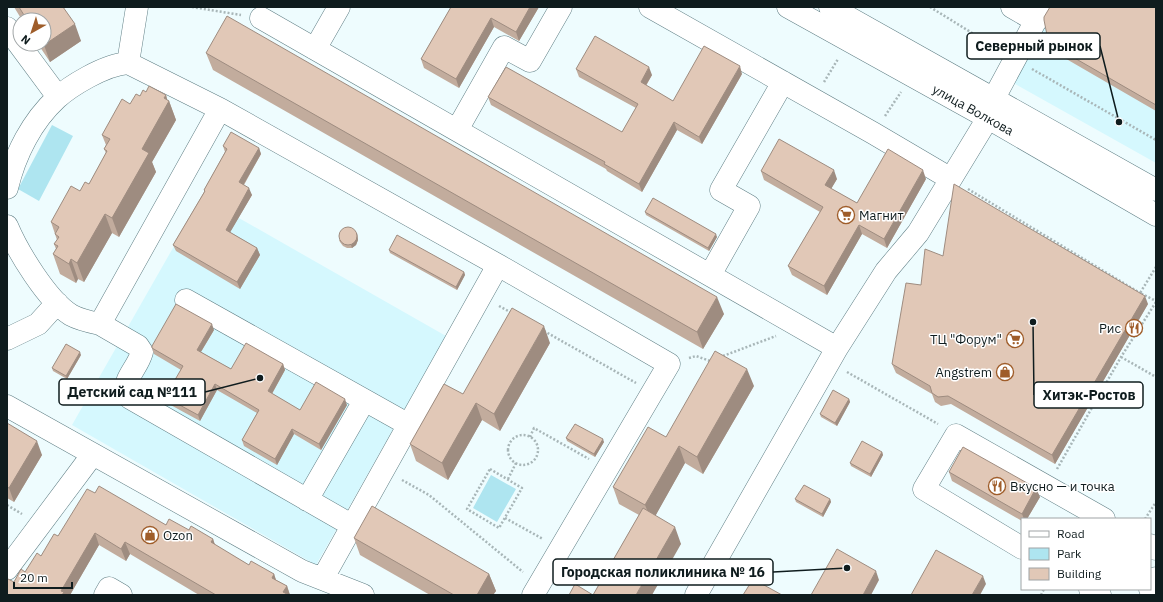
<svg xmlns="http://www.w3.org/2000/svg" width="1163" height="602" viewBox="0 0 1163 602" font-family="'IBM Plex Sans',sans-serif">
<rect width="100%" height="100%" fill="#eefcfe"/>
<path fill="#d5f8fe" d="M 1049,7 L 1156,7 L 1156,163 L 1008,80 Z
M 202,197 L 446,336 L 316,565 L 72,425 Z"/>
<path fill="#aee5f0" d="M 52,125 L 73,136 L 39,201 L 18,189 Z
M 491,475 L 516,489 L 497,522 L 473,508 Z"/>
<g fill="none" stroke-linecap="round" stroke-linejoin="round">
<g stroke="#607f85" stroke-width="23">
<path id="minor" d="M 650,7 L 873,133 L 951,179
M 1012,7 L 1036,21
M 261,18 L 837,348
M 7,28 L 58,97
M 315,49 L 339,7
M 128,63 L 137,7
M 994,98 L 1043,7
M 457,130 L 504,47 L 530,61 L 561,7
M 7,188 C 15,154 32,121 57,98 C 67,89 77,83 88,77 C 101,70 114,64 128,63 L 220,109 L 498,265 L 323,578
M 7,226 C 18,252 47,300 71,315 C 80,320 90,322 100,324 L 220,109
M 498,265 L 669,364 L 533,595
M 710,275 L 749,206 L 721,190 L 783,82
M 186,300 L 409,425
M 100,324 L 138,346 L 142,352 C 138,367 125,377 125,392 L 130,398 L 353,526
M 7,339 L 38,324 L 57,303
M 7,406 L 302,571 L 363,595
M 307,500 L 364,401
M 1150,545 L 1156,549
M 1022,548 L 924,489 L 956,435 L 1104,519
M 7,569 L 93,454
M 1090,589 L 1100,595
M 105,595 L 109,588 L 121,595
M 696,595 L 837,348 L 886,271 L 918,233 L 988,118"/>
</g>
<g stroke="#607f85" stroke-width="23">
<path id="major" d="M 788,7 L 988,118 L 1156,215
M 830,7 L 1156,190
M 1150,589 L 1156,578"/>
</g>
<path stroke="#a8b6b8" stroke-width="2.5" stroke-dasharray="2 2" stroke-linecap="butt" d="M 192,7 L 241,15
M 930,7 L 998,49
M 1032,69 L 1156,140
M 824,82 L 838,59
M 885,116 L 901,92
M 968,189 L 1140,293
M 1156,267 L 1140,293 L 1156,301
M 499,306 L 512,313
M 544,331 L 636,383
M 723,356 L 776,336
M 1121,357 L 1156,377
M 689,358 L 696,356 L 710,361 L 712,360
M 847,372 L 938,424
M508 450a15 15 0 1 1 30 0a15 15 0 1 1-30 0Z
M 530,437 L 534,428 L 589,459
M 490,469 L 522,488 L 499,528 L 467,509 Z
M 1057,469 L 1121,357 L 1156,302
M 508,479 L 516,463
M 402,480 L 429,495 L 523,572
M 7,505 L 22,514
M 505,518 L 543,539
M 1145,519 L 1156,502
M 1041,595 L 1044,589"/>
<use href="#minor" stroke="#fff" stroke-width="22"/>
<use href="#major" stroke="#fff" stroke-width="22"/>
</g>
<path fill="#c2ac9d" d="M 14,7 L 63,7 L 81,41 L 50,62 L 38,44 L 44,44 L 44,20 L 22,20 Z
M 451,7 L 539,7 L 519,41 L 494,27 L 459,88 L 424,68 L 421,59 Z
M 1156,7 L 1156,111 L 1056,53 L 1050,43 L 1047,35 Z
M 206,53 L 724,314 L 703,349 L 213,70 Z
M 576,69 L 652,75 L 646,86 L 673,101 L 742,74 L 702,144 L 677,130 L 642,192 L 607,171 L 606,169 L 491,105 L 488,97 L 622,132 L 636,108 L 579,77 Z
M 146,92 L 166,95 L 167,100 L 169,101 L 176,120 L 152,162 L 156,172 L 119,237 L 112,233 L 84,282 L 78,279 L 76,283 L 60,274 L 53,254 L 56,249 L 54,244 L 57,240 L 51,222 L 80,191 L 89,184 L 106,153 L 104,149 L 106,145 L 102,135 L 130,104 Z
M 223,146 L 259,148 L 261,154 L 244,185 L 252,195 L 230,232 L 257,248 L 260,255 L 240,289 L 176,251 L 173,245 L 204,192 L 204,190 L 225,152 Z
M 761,171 L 837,179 L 831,189 L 857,203 L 926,179 L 887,248 L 862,234 L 827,295 L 792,275 L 788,266 L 820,212 L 764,180 Z
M 645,212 L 717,237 L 709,251 L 646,215 Z
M 357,233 L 358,240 L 356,245 L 352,248 L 347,248 L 343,246 L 340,242 L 339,240 Z
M 389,250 L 464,272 L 465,275 L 457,290 L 390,253 Z
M 943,256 L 1148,304 L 1055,464 L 951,404 L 941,406 L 935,402 L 932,394 L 896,373 L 892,364 L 921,285 Z
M 214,330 L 201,352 L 231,369 L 283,364 L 285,370 L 272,394 L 300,410 L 347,405 L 321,450 L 294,434 L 277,465 L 244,446 L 242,440 L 257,413 L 217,390 L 200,421 L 167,403 L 165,397 L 181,370 L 154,354 L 152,348 Z
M 550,343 L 500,431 L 482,420 L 448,480 L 416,461 L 410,444 L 463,394 Z
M 81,355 L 67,379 L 53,371 L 52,368 Z
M 754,386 L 703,474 L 685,463 L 655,516 L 681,544 L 593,595 L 639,515 L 619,504 L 613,487 L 666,437 Z
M 849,399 L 850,402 L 837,426 L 821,417 L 820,414 Z
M 7,423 L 42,455 L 14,502 L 7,498 Z
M 566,438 L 604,442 L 595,457 L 567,441 Z
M 882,452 L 883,455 L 871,477 L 851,466 L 850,463 Z
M 949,472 L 1040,497 L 1027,519 L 1022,519 L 1022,521 L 952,481 Z
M 95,493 L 166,525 L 189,530 L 213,539 L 215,545 L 249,565 L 274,574 L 276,580 L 287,586 L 290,595 L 199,595 L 130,554 L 126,561 L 99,545 L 70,595 L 7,595 L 14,582 L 25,572 L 41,556 Z
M 795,499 L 830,499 L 831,502 L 823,517 L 796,502 Z
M 354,538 L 489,574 L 496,591 L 493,595 L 430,595 L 360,555 Z"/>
<path fill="#9e8c80" d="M 530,7 L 539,7 L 519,41 L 516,32 Z
M 491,18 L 494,27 L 459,88 L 456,79 Z
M 75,24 L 81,41 L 50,62 L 44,45 Z
M 740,66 L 742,74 L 702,144 L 699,137 Z
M 649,67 L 652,75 L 643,90 L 641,82 Z
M 166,95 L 168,103 L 169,101 L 176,120 L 152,162 L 156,172 L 119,237 L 112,218 L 142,149 Z
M 674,122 L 677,130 L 642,192 L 639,184 Z
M 259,148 L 261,154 L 241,189 L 239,182 Z
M 834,170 L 837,179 L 828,194 L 825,185 Z
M 923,170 L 926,179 L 887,248 L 884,239 Z
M 249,188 L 252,195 L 228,236 L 226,230 Z
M 105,214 L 112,233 L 84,282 L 77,263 Z
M 859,225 L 862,234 L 827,295 L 824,286 Z
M 357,233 L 358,240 L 356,245 L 352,248 L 351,245 Z
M 716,234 L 717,237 L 709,251 L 708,248 Z
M 257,248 L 260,255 L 240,289 L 237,282 Z
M 71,259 L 78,279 L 76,283 L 69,264 Z
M 464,272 L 465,275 L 457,290 L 456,287 Z
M 1145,296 L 1148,304 L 1055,464 L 1052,455 Z
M 717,297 L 724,314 L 703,349 L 697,332 Z
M 212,324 L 214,330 L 199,355 L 197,350 Z
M 544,326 L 550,343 L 500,431 L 494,414 Z
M 80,352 L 81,355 L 67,379 L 66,376 Z
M 283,364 L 285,370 L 270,397 L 268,391 Z
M 747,369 L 754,386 L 703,474 L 697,457 Z
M 215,384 L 217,390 L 200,421 L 198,415 Z
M 345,399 L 347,405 L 321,450 L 319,444 Z
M 849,399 L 850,402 L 837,426 L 835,423 Z
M 476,403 L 482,420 L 448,480 L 442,463 Z
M 292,429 L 294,434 L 277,465 L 275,459 Z
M 603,439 L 604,442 L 595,457 L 594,454 Z
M 37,441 L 42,455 L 14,502 L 9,488 Z
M 679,446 L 685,463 L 652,522 L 645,505 Z
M 882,452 L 883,455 L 871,477 L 870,474 Z
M 1036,488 L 1040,497 L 1027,519 L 1024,519 L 1022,514 Z
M 830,499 L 831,502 L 823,517 L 822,514 Z
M 675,527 L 681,544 L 652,595 L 636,595 Z
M 95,533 L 99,545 L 70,595 L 62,595 L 61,591 Z
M 213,539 L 217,551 L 211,542 Z
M 125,542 L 130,554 L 126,561 L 121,549 Z
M 876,571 L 879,580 L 871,595 L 863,595 Z
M 274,574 L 278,586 L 272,578 Z
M 489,574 L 496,591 L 493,595 L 477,595 Z
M 983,576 L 986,584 L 980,595 L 972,595 Z
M 287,586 L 290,595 L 283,592 Z"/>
<path fill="#e1c8b7" stroke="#9e8c80" d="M 19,7 L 63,7 L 75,24 L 44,45 L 44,20 L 27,20 Z
M 451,7 L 530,7 L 516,32 L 491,18 L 456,79 L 421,59 Z
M 1050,7 L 1156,7 L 1156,105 L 1052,45 L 1047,35 L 1044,20 L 1044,17 Z
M 227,16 L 717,297 L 697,332 L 206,53 Z
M 595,36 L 649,67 L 641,82 L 673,101 L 704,46 L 740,66 L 699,137 L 674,122 L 639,184 L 604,164 L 605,162 L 488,97 L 506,67 L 622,132 L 638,104 L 576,69 Z
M 149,86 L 166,95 L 164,98 L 169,101 L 142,149 L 149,153 L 112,218 L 105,214 L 77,263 L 71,259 L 69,264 L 53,254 L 58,246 L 54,244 L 59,237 L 55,234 L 59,227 L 51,222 L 71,186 L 80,191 L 85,182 L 89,184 L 107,151 L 104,149 L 110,139 L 102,135 L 122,99 L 130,104 L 136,94 L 140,96 L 143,90 L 146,92 Z
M 231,132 L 259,148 L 239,182 L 249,188 L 226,230 L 257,248 L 237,282 L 173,245 L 205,191 L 204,190 L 227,149 L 223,146 Z
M 779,139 L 834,170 L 825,185 L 857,203 L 888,149 L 923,170 L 884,239 L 859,225 L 824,286 L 788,266 L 823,207 L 761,171 Z
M 954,184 L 1145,296 L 1052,455 L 948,396 L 938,397 L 932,393 L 930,386 L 892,364 L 906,283 L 921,285 L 925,249 L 943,256 Z
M 653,198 L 716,234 L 708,248 L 645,212 Z
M339 236a9 9 0 1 1 18 0a9 9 0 1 1-18 0Z
M 397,235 L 464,272 L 456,287 L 389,250 Z
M 176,304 L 212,324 L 197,350 L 231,369 L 246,343 L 283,364 L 268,391 L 300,410 L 316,382 L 345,399 L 319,444 L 292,429 L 275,459 L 242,440 L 259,410 L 215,384 L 198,415 L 165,397 L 183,366 L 152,348 L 152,346 Z
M 512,308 L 544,326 L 494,414 L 476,403 L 442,463 L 410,444 L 444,384 L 463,394 Z
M 66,344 L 80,352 L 66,376 L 52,368 Z
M 715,351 L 747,369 L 697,457 L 679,446 L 645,505 L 613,487 L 648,427 L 666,437 Z
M 833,390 L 849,399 L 835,423 L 820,414 Z
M 7,423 L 37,441 L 9,488 L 7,487 Z
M 575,424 L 603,439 L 594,454 L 566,438 Z
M 862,441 L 882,452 L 870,474 L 850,463 Z
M 963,447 L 1036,488 L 1022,514 L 949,472 Z
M 804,485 L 830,499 L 822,514 L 795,499 Z
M 99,486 L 166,525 L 169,519 L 189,530 L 191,526 L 213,539 L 211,542 L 249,565 L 251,561 L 274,574 L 272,578 L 287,586 L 283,592 L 289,595 L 216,595 L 125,542 L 121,549 L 95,533 L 61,591 L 64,592 L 62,595 L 7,595 L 7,580 L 8,579 L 14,582 L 21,569 L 25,572 L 37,553 L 41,556 L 54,534 L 58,536 L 87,489 L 95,493 Z
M 372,506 L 489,574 L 477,595 L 454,595 L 354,538 Z
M 643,508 L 675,527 L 636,595 L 569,595 L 575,584 L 593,595 Z
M 837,549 L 876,571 L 863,595 L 811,595 Z
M 936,550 L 983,576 L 972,595 L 911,595 Z
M 753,579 L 782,595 L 743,595 Z"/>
<defs>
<g id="supermarket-ring" transform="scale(0.9)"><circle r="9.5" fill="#fff" stroke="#9f5d2a" stroke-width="1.5"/><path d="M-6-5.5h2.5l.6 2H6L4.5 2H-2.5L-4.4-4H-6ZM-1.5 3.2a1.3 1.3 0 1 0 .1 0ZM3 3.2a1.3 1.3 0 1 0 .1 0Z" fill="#9f5d2a"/></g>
<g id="restaurant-ring" transform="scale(0.9)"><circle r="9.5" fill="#fff" stroke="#9f5d2a" stroke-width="1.5"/><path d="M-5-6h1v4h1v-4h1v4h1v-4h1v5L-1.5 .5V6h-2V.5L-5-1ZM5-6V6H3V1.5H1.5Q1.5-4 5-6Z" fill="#9f5d2a"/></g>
<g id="shop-ring" transform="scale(0.9)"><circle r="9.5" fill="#fff" stroke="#9f5d2a" stroke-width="1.5"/><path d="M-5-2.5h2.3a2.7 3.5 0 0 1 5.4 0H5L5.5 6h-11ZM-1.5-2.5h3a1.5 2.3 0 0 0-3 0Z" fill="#9f5d2a"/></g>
</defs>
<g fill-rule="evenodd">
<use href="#supermarket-ring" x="846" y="215"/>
<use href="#restaurant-ring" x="1134" y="328"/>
<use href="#supermarket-ring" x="1015" y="339"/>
<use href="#shop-ring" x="1005" y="372"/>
<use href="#restaurant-ring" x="997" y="486"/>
<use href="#shop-ring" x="150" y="535"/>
</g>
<g text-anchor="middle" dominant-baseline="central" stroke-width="3" stroke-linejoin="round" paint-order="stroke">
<g font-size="13" fill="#0f1c1e" stroke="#fff">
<text transform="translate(973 110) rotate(29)">улица Волкова</text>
</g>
<g font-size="13" fill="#0f1c1e" stroke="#fff" text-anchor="start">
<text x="859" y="215">Магнит</text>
<text x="1121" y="328" text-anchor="end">Рис</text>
<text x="1002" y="339" text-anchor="end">ТЦ "Форум"</text>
<text x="992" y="372" text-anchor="end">Angstrem</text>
<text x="1010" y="486">Вкусно — и точка</text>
<text x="163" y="535">Ozon</text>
</g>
</g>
<path fill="none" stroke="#0f1c1e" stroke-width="1.5" d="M1119 122L1100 46M260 378L205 392M1033 322L1034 395M847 568L773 572"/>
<g fill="#0f1c1e" stroke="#fff" stroke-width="1.5">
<circle cx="1119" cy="122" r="4"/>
<circle cx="260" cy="378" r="4"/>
<circle cx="1033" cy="322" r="4"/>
<circle cx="847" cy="568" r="4"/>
</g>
<g fill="#fff" stroke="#0f1c1e" stroke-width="1.5">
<rect x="967" y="33" width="133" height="26" rx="4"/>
<rect x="59" y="379" width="146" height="26" rx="4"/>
<rect x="1034" y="382" width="109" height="26" rx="4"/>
<rect x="553" y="559" width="220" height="26" rx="4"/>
</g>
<g font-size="14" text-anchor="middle" font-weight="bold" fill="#0f1c1e">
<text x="1034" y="51">Северный рынок</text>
<text x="132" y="397">Детский сад №111</text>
<text x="1089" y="400">Хитэк-Ростов</text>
<text x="663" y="577">Городская поликлиника № 16</text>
</g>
<rect width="1163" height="602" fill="none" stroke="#0f1c1e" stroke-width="16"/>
<rect x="1021" y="518" width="130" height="72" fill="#ffffff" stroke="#9fa4a5"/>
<rect x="1029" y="531" width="20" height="6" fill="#ffffff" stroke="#9fa4a5"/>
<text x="1057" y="538" font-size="12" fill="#0f1c1e">Road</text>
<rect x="1029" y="548" width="20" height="12" fill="#aee5f0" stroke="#9fa4a5"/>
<text x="1057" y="558" font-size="12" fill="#0f1c1e">Park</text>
<rect x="1029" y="568" width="20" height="12" fill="#e1c8b7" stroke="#9fa4a5"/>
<text x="1057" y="578" font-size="12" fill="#0f1c1e">Building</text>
<g transform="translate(32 32) rotate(219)"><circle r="19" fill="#ffffff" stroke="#9fa4a5"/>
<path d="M0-3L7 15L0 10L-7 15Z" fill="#9f5d2a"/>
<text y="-6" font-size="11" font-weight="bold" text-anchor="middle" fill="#0f1c1e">N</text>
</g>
<path d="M14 582v6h58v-6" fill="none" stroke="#0f1c1e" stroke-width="2"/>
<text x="20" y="582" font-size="12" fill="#0f1c1e" stroke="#ffffff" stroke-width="3" paint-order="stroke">20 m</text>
</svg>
